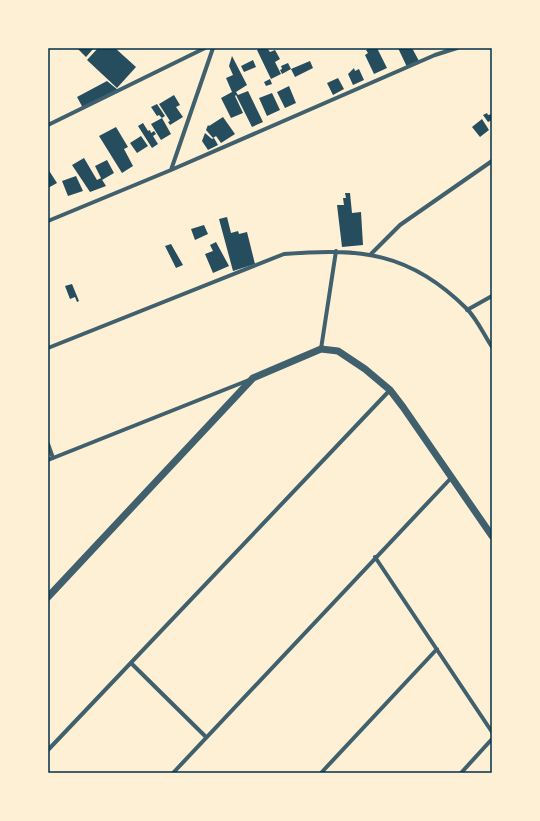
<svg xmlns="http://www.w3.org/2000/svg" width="540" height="821" viewBox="0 0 540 821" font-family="'PT Sans',sans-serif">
<rect width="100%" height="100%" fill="#fdf0d5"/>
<path fill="#264d5e" d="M 77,48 L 94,48 L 86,57 Z
M 98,48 L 115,48 L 136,67 L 117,88 L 87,60 Z
M 260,48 L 267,48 L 270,52 L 275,50 L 280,59 L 275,62 L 281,74 L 271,79 L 257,50 Z
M 371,48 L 377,48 L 387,68 L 374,74 L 365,55 L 368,53 L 366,50 Z
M 398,48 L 412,48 L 419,61 L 407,67 Z
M 232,56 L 247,85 L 236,92 L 238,95 L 248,91 L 263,122 L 252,127 L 236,95 L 235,96 L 243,113 L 231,118 L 221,98 L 232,92 L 226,78 L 233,75 L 229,66 Z
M 253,60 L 256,67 L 244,72 L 241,66 Z
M 310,61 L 313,68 L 295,77 L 291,69 Z
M 288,63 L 291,69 L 282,74 L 280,70 L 282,69 L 281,66 Z
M 354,68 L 355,71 L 359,69 L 364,80 L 353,85 L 348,74 Z
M 338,78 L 344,89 L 333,95 L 327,83 Z
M 270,79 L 272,84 L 266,86 L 264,82 Z
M 107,81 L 118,90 L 83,108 L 77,97 Z
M 289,86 L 296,103 L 285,108 L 277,92 Z
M 272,93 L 280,110 L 267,116 L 259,98 Z
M 174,95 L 180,105 L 176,107 L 183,117 L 170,125 L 168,122 L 170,121 L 159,104 Z
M 157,104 L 165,116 L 162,118 L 159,115 L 157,116 L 151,107 Z
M 487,113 L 488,115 L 492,114 L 492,120 L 488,122 L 483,115 Z
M 223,117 L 235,134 L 221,143 L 216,136 L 213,138 L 206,130 L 208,125 L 209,126 Z
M 162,118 L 171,134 L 161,140 L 151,124 Z
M 482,119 L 489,130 L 480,137 L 472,127 Z
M 143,123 L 148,131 L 150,130 L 151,133 L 154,131 L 156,134 L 153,136 L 158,144 L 152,148 L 138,126 Z
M 116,127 L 128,147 L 124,149 L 133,166 L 122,173 L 99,136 Z
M 205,133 L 212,139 L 214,138 L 218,145 L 208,150 L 202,141 Z
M 141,136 L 148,146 L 137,153 L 130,143 Z
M 84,158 L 97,180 L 101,178 L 106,186 L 90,192 L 72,165 Z
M 107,160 L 114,173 L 102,180 L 95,166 Z
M 48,169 L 57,183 L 48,188 Z
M 76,176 L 83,191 L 68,196 L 62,181 Z
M 345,193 L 350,193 L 352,213 L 361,212 L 363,245 L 342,247 L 337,205 L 344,205 L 343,198 L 346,198 Z
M 227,217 L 231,233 L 238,231 L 239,234 L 247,232 L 255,264 L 233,271 L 219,219 Z
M 204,225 L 208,234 L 195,240 L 191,229 Z
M 216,242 L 229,266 L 213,273 L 205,254 L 213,251 L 210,245 Z
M 171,244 L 183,265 L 176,268 L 165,246 Z
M 72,284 L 79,301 L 77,302 L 75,297 L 70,299 L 65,286 Z"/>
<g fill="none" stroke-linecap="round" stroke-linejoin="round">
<path stroke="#3f606c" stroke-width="4" d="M 48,125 L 205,48
M 171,170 L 213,48
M 48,221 L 171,170 L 435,55 L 457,48
M 371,254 L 400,225 L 492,161
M 467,310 L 492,296
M 48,348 L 284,254 C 361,248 410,252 467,309 C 477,319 484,335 492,347
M 321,349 L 336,251
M 48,444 L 53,458
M 48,460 L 249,380
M 375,557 L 492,732
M 132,664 L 206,737
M 48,750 L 390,390
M 173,773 L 452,477
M 321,773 L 437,649
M 461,773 L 492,739"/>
<path stroke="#3f606c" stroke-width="7" d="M 48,597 L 253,378 L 321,349 L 338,351 L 365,369 L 390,390 L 403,407 L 492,536"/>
</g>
<rect width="540" height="821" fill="none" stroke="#fdf0d5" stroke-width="98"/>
<rect x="49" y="49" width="442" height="723" fill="none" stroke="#003049" stroke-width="1.5"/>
</svg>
